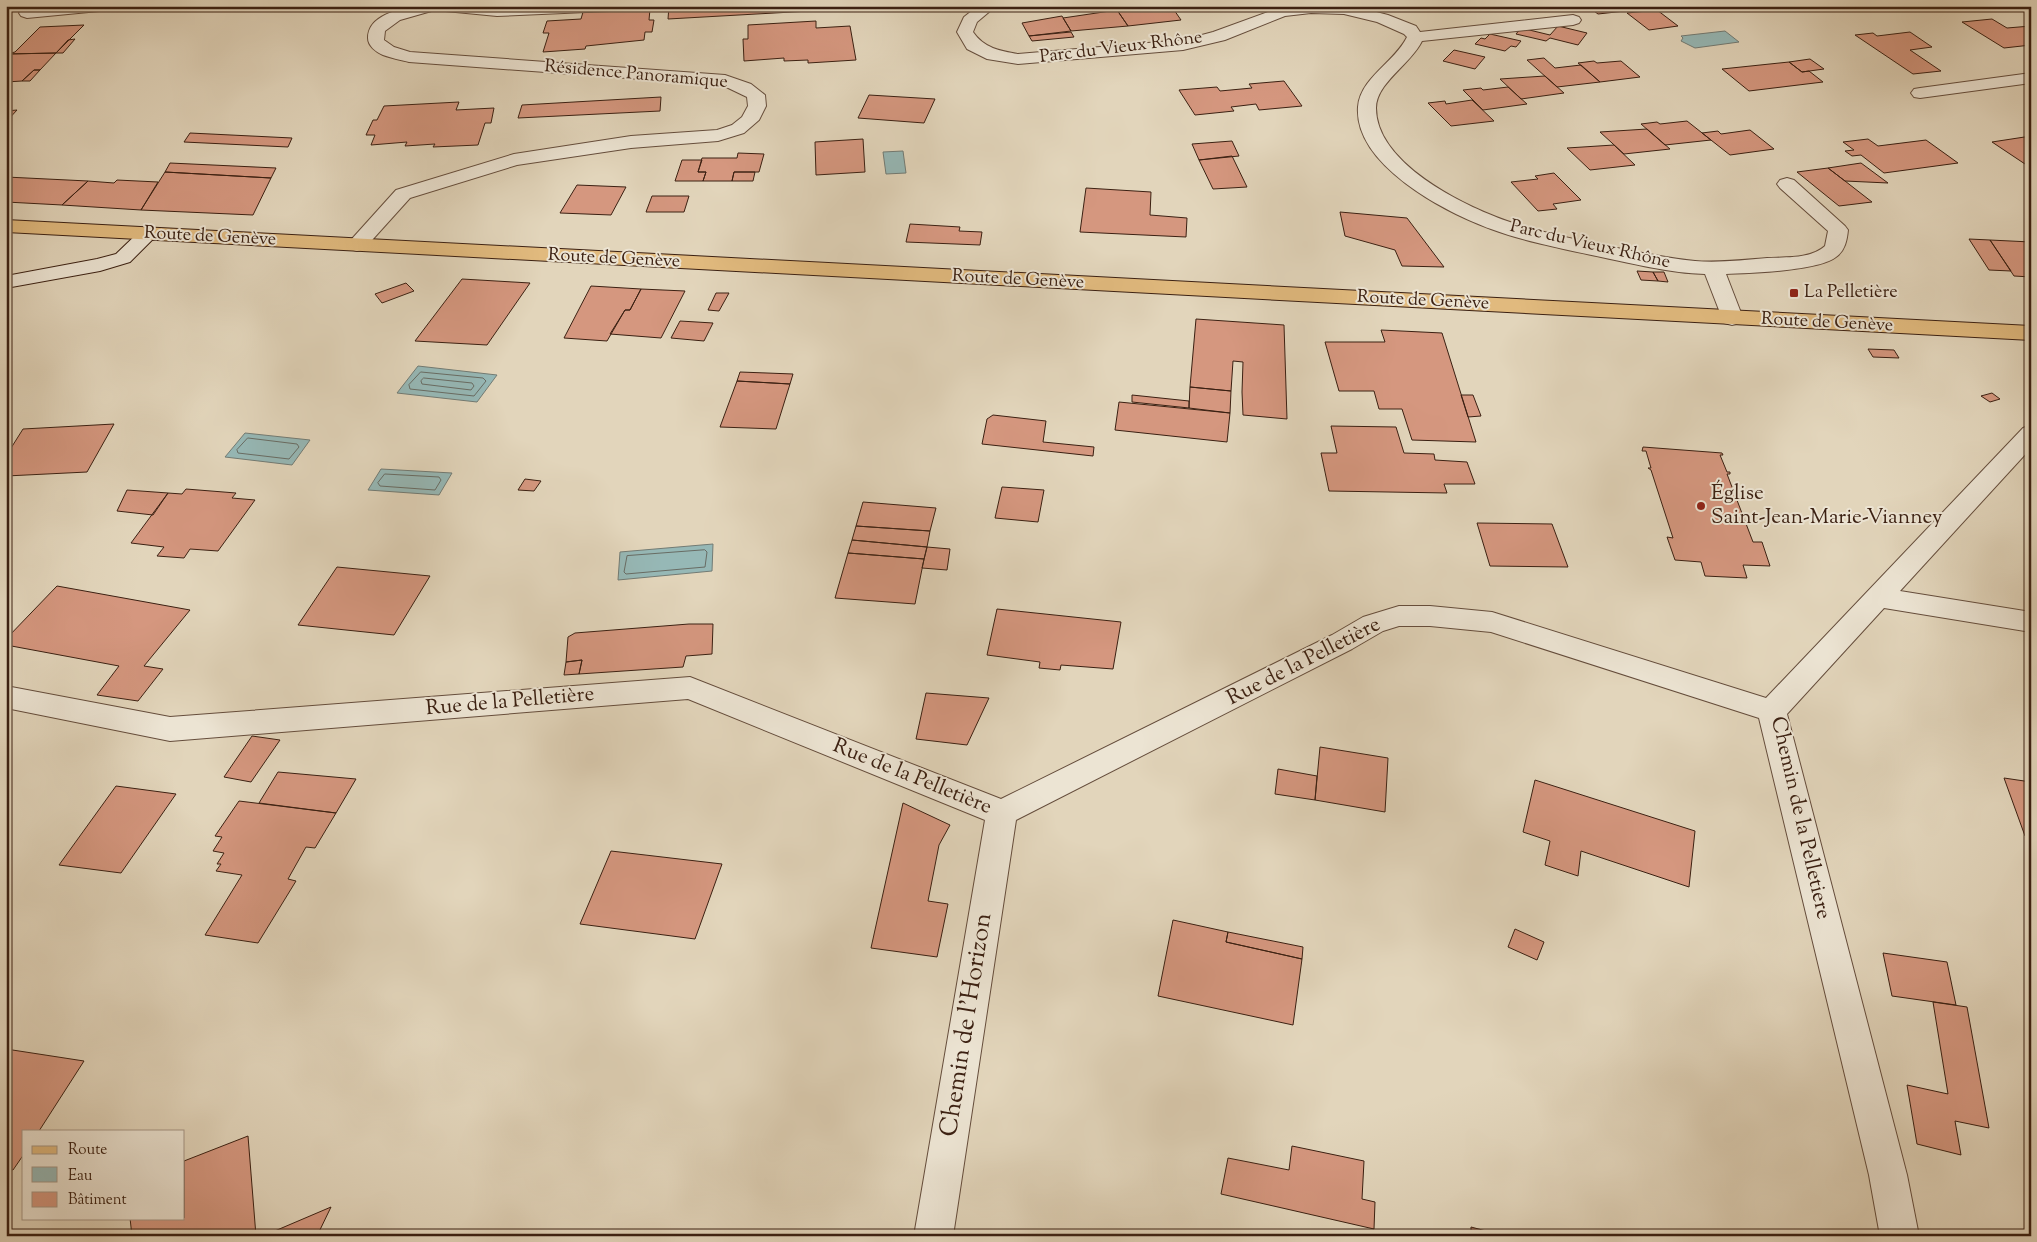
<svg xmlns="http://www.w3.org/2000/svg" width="2037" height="1242" viewBox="0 0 2037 1242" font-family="'Sorts Mill Goudy',serif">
<rect width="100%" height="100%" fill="#e2d5bb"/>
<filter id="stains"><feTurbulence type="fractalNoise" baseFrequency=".004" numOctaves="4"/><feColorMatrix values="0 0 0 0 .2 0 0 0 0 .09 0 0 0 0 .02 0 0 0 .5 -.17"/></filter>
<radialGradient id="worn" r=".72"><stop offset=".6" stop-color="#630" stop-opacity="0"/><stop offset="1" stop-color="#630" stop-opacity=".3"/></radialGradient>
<path fill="#96b8b6" stroke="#727b74" d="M 1725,31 L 1739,42 L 1695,48 L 1681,41 L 1683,38 L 1681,36 Z
M 903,151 L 906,173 L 886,174 L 883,152 Z
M 418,366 L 497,375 L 477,402 L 397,393 Z
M 245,433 L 310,440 L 292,465 L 225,457 Z
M 381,469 L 452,473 L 439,495 L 368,490 Z
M 713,544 L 712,571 L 618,580 L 620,552 Z"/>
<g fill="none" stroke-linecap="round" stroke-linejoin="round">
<path stroke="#686c64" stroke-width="1" d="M 421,372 L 483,378 L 486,381 L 474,396 L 410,389 L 409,385 Z
M 424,378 L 472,383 L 474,386 L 471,390 L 422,384 L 421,381 Z
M 248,438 L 297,444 L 299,447 L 289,459 L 238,453 L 237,450 Z
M 385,474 L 439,477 L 441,480 L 435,490 L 380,486 L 378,483 Z
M 705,550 L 707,552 L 705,567 L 626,574 L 624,572 L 627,556 Z"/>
</g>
<path fill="#d5977f" stroke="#3b2012" d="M 669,6 L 863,6 L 863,8 L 668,19 Z
M 1587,6 L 1619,6 L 1625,11 L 1598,14 Z
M 1146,7 L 1148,9 L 1172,7 L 1181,20 L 1128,26 L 1117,10 Z
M 650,9 L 649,20 L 654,20 L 652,32 L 645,32 L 644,40 L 586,46 L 585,49 L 543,52 L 549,33 L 543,33 L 547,21 L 581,19 L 583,12 Z
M 1117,10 L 1128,26 L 1071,31 L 1063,18 Z
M 1657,10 L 1678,26 L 1649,30 L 1627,13 Z
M 1062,16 L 1071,31 L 1029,36 L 1022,23 Z
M 1992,19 L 2007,28 L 2031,26 L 2031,45 L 2004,48 L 1962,22 Z
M 816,21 L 816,28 L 850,26 L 856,60 L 808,63 L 808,60 L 784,61 L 784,58 L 744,61 L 743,39 L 748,39 L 748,25 Z
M 84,25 L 56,53 L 7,54 L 15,52 L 40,27 Z
M 1558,26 L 1587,33 L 1578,45 L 1550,38 L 1546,41 L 1516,34 L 1521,28 L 1550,35 Z
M 1071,32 L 1074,37 L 1032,41 L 1029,36 Z
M 1910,32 L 1932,47 L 1910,50 L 1941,71 L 1913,74 L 1855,35 L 1873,33 L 1877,36 Z
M 1490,34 L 1521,41 L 1516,47 L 1511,46 L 1505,51 L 1475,44 L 1481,38 L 1485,39 Z
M 75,39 L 63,53 L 56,53 L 68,40 Z
M 1454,50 L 1485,57 L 1475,69 L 1443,61 Z
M 56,53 L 40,70 L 34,70 L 22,81 L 6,82 L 7,54 Z
M 1544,58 L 1555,68 L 1581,65 L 1600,82 L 1557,87 L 1527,60 Z
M 1810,59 L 1824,69 L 1802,72 L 1789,62 Z
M 1594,61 L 1597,63 L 1621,61 L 1640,77 L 1600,82 L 1578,63 Z
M 1789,62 L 1802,72 L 1809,71 L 1823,82 L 1749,91 L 1722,69 Z
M 34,70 L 40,70 L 30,81 L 22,81 Z
M 1545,76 L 1564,93 L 1521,99 L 1500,79 Z
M 1284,81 L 1302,106 L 1259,110 L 1256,104 L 1231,107 L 1234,111 L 1195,115 L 1179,90 L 1217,87 L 1220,91 L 1252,88 L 1249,84 Z
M 1508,87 L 1527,104 L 1483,110 L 1463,90 L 1481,88 L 1483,90 Z
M 869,95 L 935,99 L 924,123 L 858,118 Z
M 661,97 L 660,111 L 518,118 L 522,105 Z
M 1472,100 L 1494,121 L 1451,126 L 1428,103 L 1445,101 L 1446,104 Z
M 459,102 L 456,110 L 494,108 L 491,123 L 485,123 L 478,145 L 433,147 L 435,144 L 405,146 L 407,142 L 371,145 L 375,135 L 366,135 L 373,120 L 377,120 L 384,106 Z
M 17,110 L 6,122 L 6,111 Z
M 1687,121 L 1711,140 L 1665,145 L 1641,124 L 1657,122 L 1660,124 Z
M 1647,129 L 1670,149 L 1624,154 L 1600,132 Z
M 1750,130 L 1774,149 L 1730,155 L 1702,133 L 1718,131 L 1721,134 Z
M 190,133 L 292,138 L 288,147 L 184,142 Z
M 2031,136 L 2031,168 L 1992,142 Z
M 863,139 L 865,172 L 816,175 L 815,142 Z
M 1868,139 L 1878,146 L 1926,140 L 1958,163 L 1884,173 L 1861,155 L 1852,156 L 1845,151 L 1854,150 L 1843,142 Z
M 1232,141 L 1239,156 L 1199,160 L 1192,144 Z
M 1614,145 L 1635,165 L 1590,170 L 1567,148 Z
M 738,153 L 764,154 L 759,172 L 734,172 L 732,181 L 703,181 L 706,172 L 698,172 L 702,158 L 737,158 Z
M 1232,156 L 1247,187 L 1213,189 L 1199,160 Z
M 682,160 L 702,160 L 698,172 L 706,172 L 703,181 L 675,181 Z
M 170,163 L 276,168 L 271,178 L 165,172 Z
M 1861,163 L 1888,183 L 1845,181 L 1828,168 Z
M 1828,168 L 1845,181 L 1872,202 L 1839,206 L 1797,172 Z
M 165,172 L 271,178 L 253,215 L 141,210 Z
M 734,172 L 755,172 L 753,181 L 732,181 Z
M 1554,173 L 1581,200 L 1553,204 L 1557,209 L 1538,211 L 1511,182 L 1538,179 L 1535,176 Z
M 6,177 L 88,181 L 62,205 L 6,202 Z
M 117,180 L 158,182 L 141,210 L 62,205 L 88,181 L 114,183 Z
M 577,185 L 626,187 L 611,215 L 560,213 Z
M 1086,188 L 1151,192 L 1150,215 L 1187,218 L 1186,237 L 1080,232 Z
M 652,196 L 689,196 L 684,212 L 646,212 Z
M 1340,212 L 1407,218 L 1444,267 L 1402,266 L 1395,250 L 1345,236 Z
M 910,224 L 960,227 L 959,231 L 982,232 L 980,245 L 906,242 Z
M 1969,239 L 1990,240 L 2011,271 L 1989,270 Z
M 1990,240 L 2031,242 L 2031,277 L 2014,276 Z
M 1637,271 L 1653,272 L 1658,281 L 1641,280 Z
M 1653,272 L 1664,272 L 1668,282 L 1658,281 Z
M 462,279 L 530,283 L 487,345 L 415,341 Z
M 406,283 L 414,291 L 382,303 L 375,294 Z
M 591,286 L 641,289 L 630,310 L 625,310 L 607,341 L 564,338 Z
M 641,289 L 685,291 L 661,338 L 610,334 L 625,310 L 630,310 Z
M 716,293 L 729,293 L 719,311 L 708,310 Z
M 1196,319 L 1284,325 L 1287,419 L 1243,415 L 1242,392 L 1243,362 L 1233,361 L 1231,391 L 1190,387 Z
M 680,321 L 713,323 L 704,341 L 671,338 Z
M 1381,330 L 1442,333 L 1476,442 L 1412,440 L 1402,409 L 1379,409 L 1374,391 L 1339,391 L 1325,342 L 1385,342 Z
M 1868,349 L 1894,350 L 1899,358 L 1873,357 Z
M 740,372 L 793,374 L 790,384 L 737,381 Z
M 737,381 L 790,384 L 776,429 L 720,427 Z
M 1190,387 L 1231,391 L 1230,413 L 1189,408 Z
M 1992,393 L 2000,399 L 1990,402 L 1981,396 Z
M 1132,395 L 1189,401 L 1189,408 L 1132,402 Z
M 1461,395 L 1473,395 L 1481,416 L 1468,417 Z
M 1119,402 L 1230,413 L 1227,442 L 1115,430 Z
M 993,415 L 1046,421 L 1043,442 L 1094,447 L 1093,456 L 982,444 L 987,419 Z
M 114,424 L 87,472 L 6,476 L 6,456 L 23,429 Z
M 1331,426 L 1396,427 L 1404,453 L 1434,454 L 1435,460 L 1467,462 L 1475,484 L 1444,484 L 1447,493 L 1329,491 L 1321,453 L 1337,453 Z
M 1643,447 L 1722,453 L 1723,455 L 1720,455 L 1727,472 L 1730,472 L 1730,474 L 1727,474 L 1753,542 L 1762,542 L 1770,566 L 1743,565 L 1747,578 L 1705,576 L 1701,562 L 1675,560 L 1667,537 L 1673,538 L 1651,470 L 1648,468 L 1651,468 L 1646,451 L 1642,451 Z
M 525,479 L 541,481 L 534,491 L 518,490 Z
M 1002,487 L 1044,490 L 1038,522 L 995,518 Z
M 186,489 L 236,493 L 232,498 L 255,500 L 218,551 L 190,549 L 184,558 L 157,556 L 164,547 L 131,543 L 168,493 L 182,494 Z
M 127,490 L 168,493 L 153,515 L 117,511 Z
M 863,502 L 936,508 L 930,531 L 856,526 Z
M 1477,523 L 1552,524 L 1568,567 L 1490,566 Z
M 856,526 L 930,531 L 927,547 L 852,540 Z
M 852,540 L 927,547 L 924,559 L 848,553 Z
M 927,547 L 950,549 L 947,570 L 922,568 Z
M 848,553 L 924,559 L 915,604 L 835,598 Z
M 337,567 L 430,576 L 394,635 L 298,625 Z
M 57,586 L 190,610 L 144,666 L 163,669 L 138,701 L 97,695 L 119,666 L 6,645 L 6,639 Z
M 997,609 L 1121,622 L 1113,669 L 1061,665 L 1060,670 L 1039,668 L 1040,662 L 987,655 Z
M 689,624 L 713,624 L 712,654 L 686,656 L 683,667 L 579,674 L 582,660 L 566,662 L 568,637 L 575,633 Z
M 582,660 L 579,674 L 564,675 L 566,662 Z
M 926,693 L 989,698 L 967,745 L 916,739 Z
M 252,736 L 280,740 L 251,782 L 224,777 Z
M 1320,747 L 1388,758 L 1385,812 L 1315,800 Z
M 1278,769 L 1317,776 L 1315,800 L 1275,794 Z
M 278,772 L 356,779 L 336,813 L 259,803 Z
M 2004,778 L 2031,782 L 2031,837 L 2025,836 Z
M 1535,780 L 1695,831 L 1689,887 L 1581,851 L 1578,876 L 1545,865 L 1550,841 L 1523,832 Z
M 116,786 L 176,794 L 121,873 L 59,865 Z
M 239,801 L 336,813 L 315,848 L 306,847 L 288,879 L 296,881 L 258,943 L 205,935 L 242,875 L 216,871 L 221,864 L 217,864 L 224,853 L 213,851 L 222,837 L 215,836 Z
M 903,803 L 950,825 L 939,845 L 928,901 L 948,904 L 937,957 L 871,948 Z
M 611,851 L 722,864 L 695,939 L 580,924 Z
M 1173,920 L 1228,932 L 1226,942 L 1302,959 L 1293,1025 L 1158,996 Z
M 1515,929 L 1544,942 L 1537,960 L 1508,947 Z
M 1228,932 L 1303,947 L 1302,959 L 1226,942 Z
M 1883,953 L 1947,962 L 1956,1005 L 1892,996 Z
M 1933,1002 L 1967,1007 L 1989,1128 L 1955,1121 L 1961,1155 L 1917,1144 L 1907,1085 L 1948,1094 Z
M 6,1049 L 84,1061 L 39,1131 L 24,1131 L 24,1154 L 13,1170 L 6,1169 Z
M 248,1136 L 256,1236 L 132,1236 L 130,1218 L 184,1218 L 184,1161 Z
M 1292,1146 L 1364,1161 L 1362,1199 L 1375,1202 L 1374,1229 L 1221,1194 L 1228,1158 L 1289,1170 Z
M 331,1207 L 317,1236 L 263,1236 Z
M 1471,1227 L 1505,1236 L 1471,1236 Z"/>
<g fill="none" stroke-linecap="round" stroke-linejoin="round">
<g stroke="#654d3c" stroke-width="2">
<path id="street" d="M 47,6 L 107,6 L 105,9 L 99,11 L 27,18 L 21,16 L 19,13 L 21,10 Z
M 411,6 L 617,6 L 615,9 L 609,11 L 497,16 L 435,10 L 400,20 L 385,31 L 384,40 L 394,47 L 410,52 L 725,75 L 751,84 L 765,95 L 766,106 L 759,120 L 744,133 L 718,141 L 631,148 L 517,165 L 410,198 L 364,249 L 357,251 L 350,249 L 347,245 L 350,241 L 396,190 L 514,154 L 631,136 L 717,130 L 732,125 L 742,117 L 748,106 L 747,97 L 722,85 L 409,62 C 401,60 391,58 383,55 C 376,52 368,46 368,38 C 368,17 394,11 411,6 Z
M 978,6 L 996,6 L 977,22 L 973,32 C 984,48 1000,51 1018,54 L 1183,40 L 1213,32 L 1276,9 L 1289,6 L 1353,6 L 1388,15 L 1416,26 L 1420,32 L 1573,15 L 1579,17 L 1581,20 L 1579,23 L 1573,25 L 1422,41 C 1411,64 1376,83 1376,108 C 1376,163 1462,205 1507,221 C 1538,232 1570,238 1602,245 C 1633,251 1664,258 1695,261 C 1719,263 1743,260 1767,258 C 1785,257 1811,259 1825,246 L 1828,231 L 1780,188 L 1777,184 L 1780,180 L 1787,178 L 1794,180 L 1845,226 L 1848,230 C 1847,240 1845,251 1836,257 C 1818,271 1751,273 1726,274 L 1743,318 L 1740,323 L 1732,325 L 1724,323 L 1705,274 C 1670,273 1635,264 1601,257 C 1564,249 1526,242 1491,229 C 1445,212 1354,165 1358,107 C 1360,78 1395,62 1407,37 L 1404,34 L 1377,22 L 1344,14 L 1311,13 L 1285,16 L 1225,40 L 1183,50 L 1018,64 L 987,59 L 967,49 L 957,32 L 964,17 Z
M 2031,73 L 2031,83 L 1920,98 L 1914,97 L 1911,93 L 1914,89 L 1920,88 Z
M 2031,425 L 2031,448 L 1900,591 L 2031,612 L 2031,632 L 1884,608 L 1787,714 L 1907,1175 L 1919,1236 L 1880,1236 L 1869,1175 L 1759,718 L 1491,632 L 1430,626 L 1399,626 L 1383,631 L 1352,649 L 1016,820 L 953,1236 L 914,1236 L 985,820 L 688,699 L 170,741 L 6,708 L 6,686 L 170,717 L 690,677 L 1001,799 L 1332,635 L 1363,617 L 1399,606 L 1430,606 L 1492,612 L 1766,698 L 2023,428 Z"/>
</g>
<g stroke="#3b2012" stroke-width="2">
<path id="secondary" d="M 148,228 L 155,230 L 158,234 L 130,262 L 100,271 L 6,288 L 6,276 L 97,259 L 116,254 L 141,230 Z"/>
</g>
<g stroke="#3b2012" stroke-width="2">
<path id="primary" d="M 6,220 L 2031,326 L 2031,340 L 6,232 Z"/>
</g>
<use href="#street" fill="#ece4d3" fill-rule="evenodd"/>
<use href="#secondary" fill="#ece4d3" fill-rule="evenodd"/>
<use href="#primary" fill="#e1ba7e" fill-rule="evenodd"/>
</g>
<g fill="#8f2418" stroke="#ece4d3" stroke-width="2">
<rect x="1789" y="288" width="10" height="10" rx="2.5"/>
<circle cx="1701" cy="506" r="5"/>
</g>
<g text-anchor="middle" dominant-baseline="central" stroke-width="4" stroke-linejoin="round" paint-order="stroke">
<g font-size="18" fill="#3b2012" stroke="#ece4d3">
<text transform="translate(1121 48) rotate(-7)">Parc du Vieux Rhône</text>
<text transform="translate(636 75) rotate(5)">Résidence Panoramique</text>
<text transform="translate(210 237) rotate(3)">Route de Genève</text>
<text transform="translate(1590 245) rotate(13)">Parc du Vieux Rhône</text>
<text transform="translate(614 259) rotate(3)">Route de Genève</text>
<text transform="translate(1018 280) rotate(3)">Route de Genève</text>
<text transform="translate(1423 301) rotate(3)">Route de Genève</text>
<text transform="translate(1827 323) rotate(3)">Route de Genève</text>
</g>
<g font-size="18" fill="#3b2012" stroke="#ece4d3" text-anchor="start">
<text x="1804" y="293">La Pelletière</text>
</g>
<g font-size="21" fill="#3b2012" stroke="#ece4d3" text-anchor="start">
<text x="1711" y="494">Église<tspan x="1711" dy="24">Saint-Jean-Marie-Vianney</tspan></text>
</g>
<g font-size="21" fill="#3b2012" stroke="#ece4d3">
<text transform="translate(1304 662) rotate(-27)">Rue de la Pelletière</text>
<text transform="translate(510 702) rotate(-5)">Rue de la Pelletière</text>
<text transform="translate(912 777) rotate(22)">Rue de la Pelletière</text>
<text transform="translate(1800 818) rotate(77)">Chemin de la Pelletiere</text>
</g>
<g font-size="25" fill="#3b2012" stroke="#ece4d3">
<text transform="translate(967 1025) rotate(-81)">Chemin de l'Horizon</text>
</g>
</g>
<rect width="2037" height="1242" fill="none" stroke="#e2d5bb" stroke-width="25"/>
<rect x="8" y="8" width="2022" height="1227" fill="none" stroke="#3b2012" stroke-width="2.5"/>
<rect x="12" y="12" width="2012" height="1217" fill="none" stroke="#3b2012"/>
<rect x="22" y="1130" width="162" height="90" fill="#ece4d3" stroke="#a59686"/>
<rect x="32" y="1146" width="25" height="8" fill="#e1ba7e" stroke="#a59686"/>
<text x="68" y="1154" font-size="15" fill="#3b2012">Route</text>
<rect x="32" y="1167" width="25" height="15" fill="#96b8b6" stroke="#a59686"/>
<text x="68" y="1180" font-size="15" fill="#3b2012">Eau</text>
<rect x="32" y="1192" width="25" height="15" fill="#d5977f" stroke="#a59686"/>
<text x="68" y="1204" font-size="15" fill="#3b2012">Bâtiment</text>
<rect width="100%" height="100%" filter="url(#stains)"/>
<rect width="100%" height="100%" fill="url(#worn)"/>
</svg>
